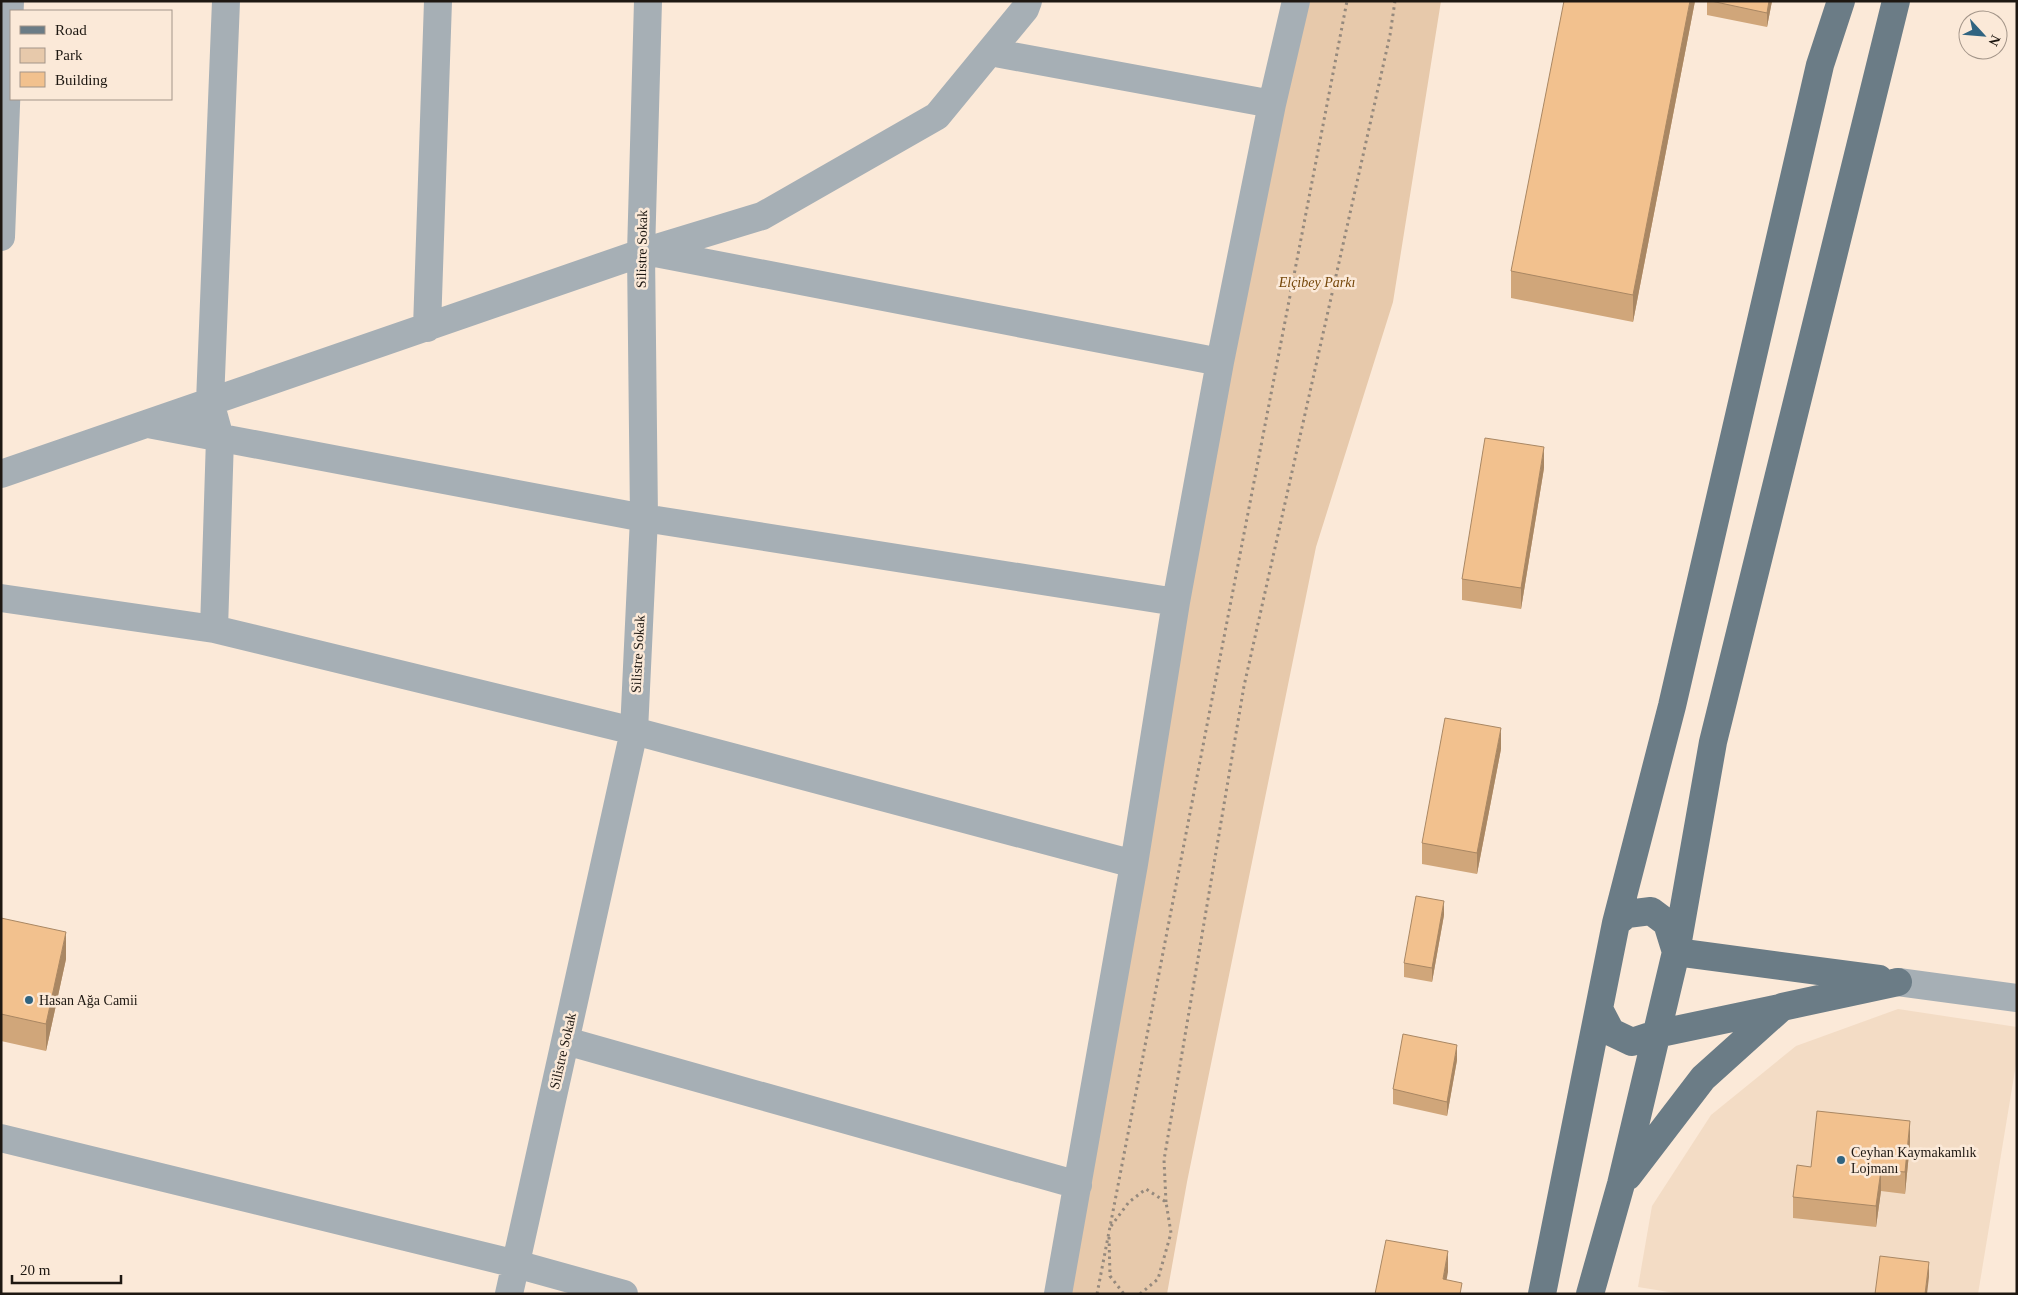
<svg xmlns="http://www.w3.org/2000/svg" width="2018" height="1295" viewBox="0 0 2018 1295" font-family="Georgia,serif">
<rect width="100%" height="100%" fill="#fbe9d8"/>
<path fill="#f3dcc5" d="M 1898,1009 L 2017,1027 L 2017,1058 L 1978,1294 L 1681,1294 L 1638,1287 L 1652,1206 L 1711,1115 L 1796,1046 Z"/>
<path fill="#e7c9ab" d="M 1296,1 L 1441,1 L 1393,302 L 1316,547 L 1187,1182 L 1167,1294 L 1057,1294 Z"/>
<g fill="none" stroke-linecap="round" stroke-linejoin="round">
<path stroke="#95897d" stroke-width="3" stroke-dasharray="2.5 4" stroke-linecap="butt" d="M 1166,1202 L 1164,1160 L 1244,686 L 1390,35 L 1395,1
M 1111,1226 L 1129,1202 L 1146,1189 L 1166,1202 L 1171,1233 L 1158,1279 L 1140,1294
M 1109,1237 L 1110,1276 L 1124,1294
M 1097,1294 L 1347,1"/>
<path stroke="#a6afb5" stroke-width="28" d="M 990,52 L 1272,104
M 1,237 L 10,1
M 650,252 L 1220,362
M 427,328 L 438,1
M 148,424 L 644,518 L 1176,602
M 1,474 L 647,251 L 762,216 L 937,116 L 1025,9 L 1028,1
M 1,598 L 214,629 L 634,731 L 1134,864
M 214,629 L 220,438 L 210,402 L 226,1
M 1898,982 L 2017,998
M 566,1041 L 1078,1185
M 1,1138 L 516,1264 L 624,1294
M 509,1294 L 634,731 L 644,518 L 641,253 L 648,1
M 1058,1294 L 1134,864 L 1176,602 L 1220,362 L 1272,104 L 1296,1"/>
<path stroke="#6b7c86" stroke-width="28" d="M 1616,923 L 1627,914 L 1651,911 L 1667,923 L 1676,952 L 1879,979
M 1599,1009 L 1611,1032 L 1632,1042 L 1656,1034 L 1780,1008
M 1628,1176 L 1703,1078 L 1782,1007 L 1898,982
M 1542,1294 L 1616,923 L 1672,706 L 1820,65 L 1841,1
M 1590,1294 L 1621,1184 L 1676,952 L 1713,742 L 1896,1"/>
</g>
<path fill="#d0a67a" d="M 1695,1 L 1633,322 L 1511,298 L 1511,271 Z
M 1707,1 L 1772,1 L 1767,27 L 1707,15 Z
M 1544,468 L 1521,609 L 1462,600 L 1462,579 Z
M 1501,749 L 1477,874 L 1422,864 L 1422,843 Z
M 1444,915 L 1432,982 L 1404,977 L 1404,963 Z
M 1,918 L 66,959 L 46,1051 L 1,1041 Z
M 1457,1060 L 1447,1116 L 1393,1104 L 1393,1089 Z
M 1910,1143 L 1905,1194 L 1881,1191 L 1876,1227 L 1793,1218 L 1793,1197 Z"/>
<path fill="#a98763" d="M 1690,1 L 1695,1 L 1633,322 L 1633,295 Z
M 1769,1 L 1772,1 L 1767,27 L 1767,13 Z
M 1544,447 L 1544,468 L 1521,609 L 1521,588 Z
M 1501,728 L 1501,749 L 1477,874 L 1477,853 Z
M 1444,901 L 1444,915 L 1432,982 L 1432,968 Z
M 66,932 L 66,959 L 46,1051 L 46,1024 Z
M 1457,1045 L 1457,1060 L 1447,1116 L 1447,1102 Z
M 1910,1121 L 1910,1143 L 1905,1194 L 1905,1172 Z
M 1881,1170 L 1881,1191 L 1876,1227 L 1876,1206 Z
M 1448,1251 L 1448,1272 L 1444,1294 L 1443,1279 Z
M 1929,1262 L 1929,1277 L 1927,1294 L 1925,1294 Z"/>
<path fill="#f2c18e" stroke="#a98763" d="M 1564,1 L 1690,1 L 1633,295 L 1511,271 Z
M 1711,1 L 1769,1 L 1767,13 Z
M 1485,438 L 1544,447 L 1521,588 L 1462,579 Z
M 1445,718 L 1501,728 L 1477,853 L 1422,843 Z
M 1416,896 L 1444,901 L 1432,968 L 1404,963 Z
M 1,918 L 66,932 L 46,1024 L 1,1014 Z
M 1403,1034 L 1457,1045 L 1447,1102 L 1393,1089 Z
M 1817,1111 L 1910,1121 L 1905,1172 L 1881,1170 L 1876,1206 L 1793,1197 L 1797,1165 L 1811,1167 Z
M 1386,1240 L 1448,1251 L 1443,1279 L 1462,1283 L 1460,1294 L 1375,1294 Z
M 1880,1256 L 1929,1262 L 1925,1294 L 1875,1294 Z"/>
<g fill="#306481" stroke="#fbe9d8" stroke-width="2">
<circle cx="29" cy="1000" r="5"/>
<circle cx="1841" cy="1160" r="5"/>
</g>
<g text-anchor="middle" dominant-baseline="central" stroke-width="5" stroke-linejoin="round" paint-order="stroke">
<g font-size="14" fill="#1e1812" stroke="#fbe9d8">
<text transform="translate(642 249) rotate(-89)">Silistre Sokak</text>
<text transform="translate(638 654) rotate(-87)">Silistre Sokak</text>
<text transform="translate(563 1051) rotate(-77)">Silistre Sokak</text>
</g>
<g font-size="14" font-style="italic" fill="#75470a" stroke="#fbe9d8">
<text x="1317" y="282">Elçibey Parkı</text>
</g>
<g font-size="14" fill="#1e1812" stroke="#fbe9d8" text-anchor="start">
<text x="39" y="1000">Hasan Ağa Camii</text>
<text x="1851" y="1152">Ceyhan Kaymakamlık<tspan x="1851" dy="16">Lojmanı</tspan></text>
</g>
</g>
<rect width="2018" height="1295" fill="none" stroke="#1e1812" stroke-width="5"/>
<rect x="10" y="10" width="162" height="90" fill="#fbe9d8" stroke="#a39589"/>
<rect x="20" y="26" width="25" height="8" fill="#6b7c86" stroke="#a39589"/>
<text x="55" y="35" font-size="15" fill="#1e1812">Road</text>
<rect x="20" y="48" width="25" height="15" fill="#e7c9ab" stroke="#a39589"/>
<text x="55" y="60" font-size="15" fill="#1e1812">Park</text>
<rect x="20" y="72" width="25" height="15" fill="#f2c18e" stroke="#a39589"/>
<text x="55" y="85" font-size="15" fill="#1e1812">Building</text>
<g transform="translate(1983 35) rotate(116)"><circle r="24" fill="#fbe9d8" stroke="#a39589"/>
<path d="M0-4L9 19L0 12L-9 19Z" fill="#306481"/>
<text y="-8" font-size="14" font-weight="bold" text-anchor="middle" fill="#1e1812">N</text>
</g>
<path d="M12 1275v8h109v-8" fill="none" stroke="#1e1812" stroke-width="2.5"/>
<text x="20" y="1275" font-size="15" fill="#1e1812" stroke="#fbe9d8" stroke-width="4" paint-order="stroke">20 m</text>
</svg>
